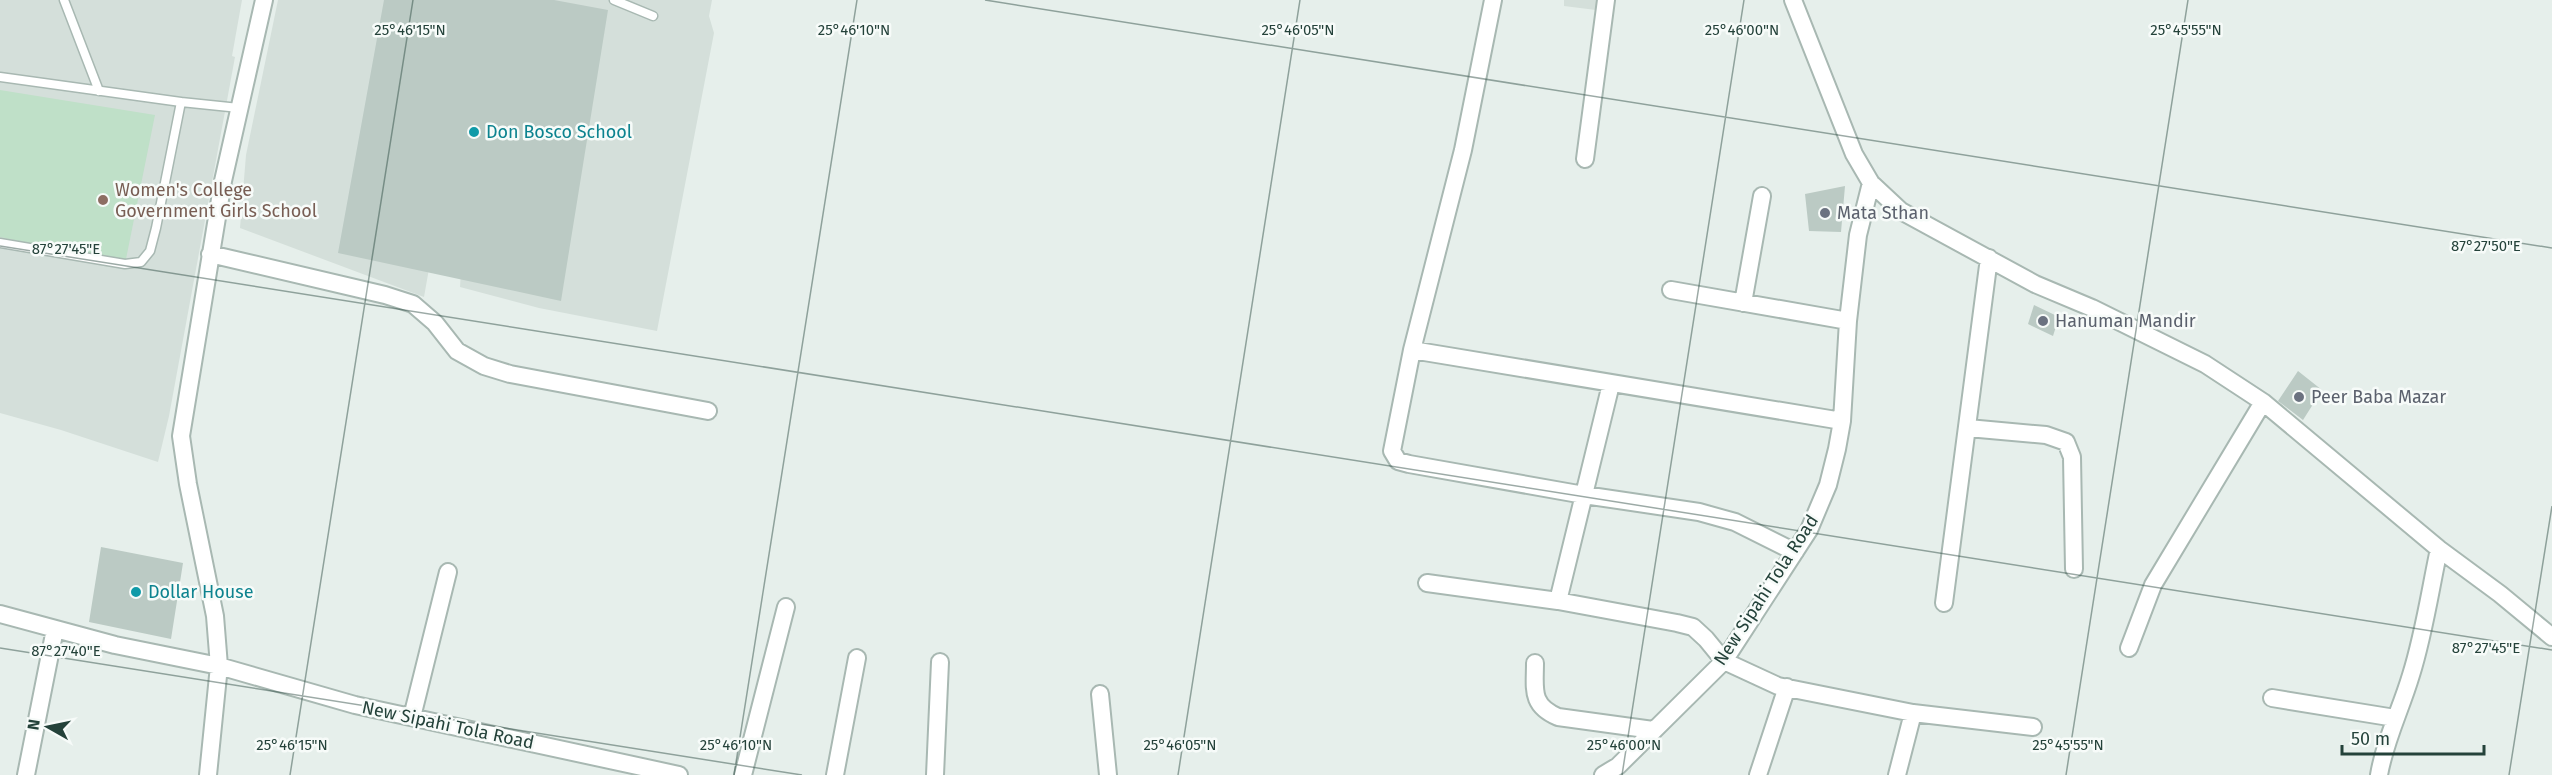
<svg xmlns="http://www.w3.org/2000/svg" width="2552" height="775" viewBox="0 0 2552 775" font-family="'Fira Sans',sans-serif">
<rect width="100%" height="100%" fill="#e6efeb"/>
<path fill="#d4dfda" d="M 0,0 L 242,0 L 232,56 L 235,57 L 169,416 L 158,462 L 61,430 L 0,413 Z
M 278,0 L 712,0 L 709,16 L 714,33 L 657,331 L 539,308 L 460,287 L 461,272 L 430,263 L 424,297 L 240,228 L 246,155 Z
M 1564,0 L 1604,0 L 1604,11 L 1564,6 Z"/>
<path fill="#bfe0c8" d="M 0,90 L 155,115 L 125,264 L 0,237 Z"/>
<path fill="#bbcac4" d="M 384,0 L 554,0 L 608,10 L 561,301 L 338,253 Z
M 1845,186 L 1841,232 L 1809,231 L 1805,194 Z
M 2034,305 L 2059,317 L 2053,336 L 2028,324 Z
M 2298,371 L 2322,390 L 2303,420 L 2278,401 Z
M 101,547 L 183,563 L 171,639 L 89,622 Z"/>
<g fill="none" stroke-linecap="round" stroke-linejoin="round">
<g stroke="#a8b8b2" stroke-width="11">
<path id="service" d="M 64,0 L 99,91
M 614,0 L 653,16
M 0,77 L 181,102 L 239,108
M 0,243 L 125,264 L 141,262 L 150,251 L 156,228 L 181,102"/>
</g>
<g stroke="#a8b8b2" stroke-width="20">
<path id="minor" d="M 1493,0 L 1463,150 L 1412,350 L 1392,451 L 1398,461 L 1409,464 L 1584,495 L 1699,512 L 1735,522 L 1795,552
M 1793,0 L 1854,154 L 1871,183 L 1901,211 L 2035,284 L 2092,308 L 2205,364 L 2263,402 L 2439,549 L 2500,594 L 2552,637
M 1585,159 L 1606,0
M 210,254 L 385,295 L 413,304 L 435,323 L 457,351 L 484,366 L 510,374 L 708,411
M 1671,290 L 1848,321
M 1743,303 L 1762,196
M 1412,350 L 1842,421
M 1968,428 L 2046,435 L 2066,442 L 2072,457 L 2074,569
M 1427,583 L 1558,601 L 1677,623 L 1693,627 L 1706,639 L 1724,661 L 1778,686 L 1913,713 L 2033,727
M 1558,601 L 1611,384
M 1944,603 L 1989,258
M 0,614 L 115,645 L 219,666 L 355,705 L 679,775
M 2129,648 L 2153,585 L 2263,402
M 1535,663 C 1535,689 1530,705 1558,717 L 1653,730
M 1100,694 L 1108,775
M 2272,698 L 2395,718
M 412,717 L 448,572
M 26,775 L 55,629
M 208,775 L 219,666 L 215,616 L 188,484 L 181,436 L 223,181 L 264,0
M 743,775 L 786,607
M 835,775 L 857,658
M 935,775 L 940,662
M 1603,775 L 1618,766 L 1724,661 L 1809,530 L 1828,485 L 1837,449 L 1842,421 L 1848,321 L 1858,235 L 1871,183
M 1758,775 L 1787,687
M 1897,775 L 1913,713
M 2379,775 C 2385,740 2401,709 2411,675 C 2424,634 2430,591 2439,549"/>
</g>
<use href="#service" stroke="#fff" stroke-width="8"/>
<use href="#minor" stroke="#fff" stroke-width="16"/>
</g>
<path fill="none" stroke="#24423a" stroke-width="1.5" stroke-opacity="0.45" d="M 985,0 L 2552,248M 0,246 L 2552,650M 0,648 L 802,775M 290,775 L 413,0M 734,775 L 857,0M 1178,775 L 1300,0M 1622,775 L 1744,0M 2066,775 L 2188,0M 2509,775 L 2552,506"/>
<g fill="#0f9aa8" stroke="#f7fbf9" stroke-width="2">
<circle cx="474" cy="132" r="6"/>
<circle cx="136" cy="592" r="6"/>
</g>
<circle fill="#8d6e63" stroke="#f7fbf9" stroke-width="2" cx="103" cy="200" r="6"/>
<g fill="#6b7280" stroke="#f7fbf9" stroke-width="2">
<circle cx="1825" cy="213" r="6"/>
<circle cx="2043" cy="321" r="6"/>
<circle cx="2299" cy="397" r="6"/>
</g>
<g text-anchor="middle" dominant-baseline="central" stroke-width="5" stroke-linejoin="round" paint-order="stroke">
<g font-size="18" fill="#0d838f" stroke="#f7fbf9" text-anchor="start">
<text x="486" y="132">Don Bosco School</text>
<text x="148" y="592">Dollar House</text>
</g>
<g font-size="18" fill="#785e54" stroke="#f7fbf9" text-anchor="start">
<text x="115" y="190">Women's College<tspan x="115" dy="21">Government Girls School</tspan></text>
</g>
<g font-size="18" fill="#5b616d" stroke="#f7fbf9" text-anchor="start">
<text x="1837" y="213">Mata Sthan</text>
<text x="2055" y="321">Hanuman Mandir</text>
<text x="2311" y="397">Peer Baba Mazar</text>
</g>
<g font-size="18" fill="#24423a" stroke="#f7fbf9">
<text transform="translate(1766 590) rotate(-57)">New Sipahi Tola Road</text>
<text transform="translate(448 725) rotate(12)">New Sipahi Tola Road</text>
</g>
</g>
<g font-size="15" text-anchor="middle" fill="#24423a" stroke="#f7fbf9" stroke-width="5" stroke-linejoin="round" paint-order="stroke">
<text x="410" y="35">25°46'15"N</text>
<text x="854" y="35">25°46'10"N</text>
<text x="1298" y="35">25°46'05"N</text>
<text x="1742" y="35">25°46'00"N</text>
<text x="2186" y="35">25°45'55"N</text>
<text x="2486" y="251">87°27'50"E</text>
<text x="66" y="254">87°27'45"E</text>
<text x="2486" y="653">87°27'45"E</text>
<text x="66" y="656">87°27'40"E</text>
<text x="292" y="750">25°46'15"N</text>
<text x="736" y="750">25°46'10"N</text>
<text x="1180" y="750">25°46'05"N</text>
<text x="1624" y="750">25°46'00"N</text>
<text x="2068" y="750">25°45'55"N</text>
</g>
<g transform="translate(48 727) rotate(279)" stroke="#f7fbf9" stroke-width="4.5" paint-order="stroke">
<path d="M0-4.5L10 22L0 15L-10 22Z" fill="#24423a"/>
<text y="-9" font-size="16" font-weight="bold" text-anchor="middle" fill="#24423a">N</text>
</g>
<path d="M2342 745v9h142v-9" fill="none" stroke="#24423a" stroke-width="3"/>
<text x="2351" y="745" font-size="18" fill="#24423a" stroke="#f7fbf9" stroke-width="4.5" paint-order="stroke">50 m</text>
</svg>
